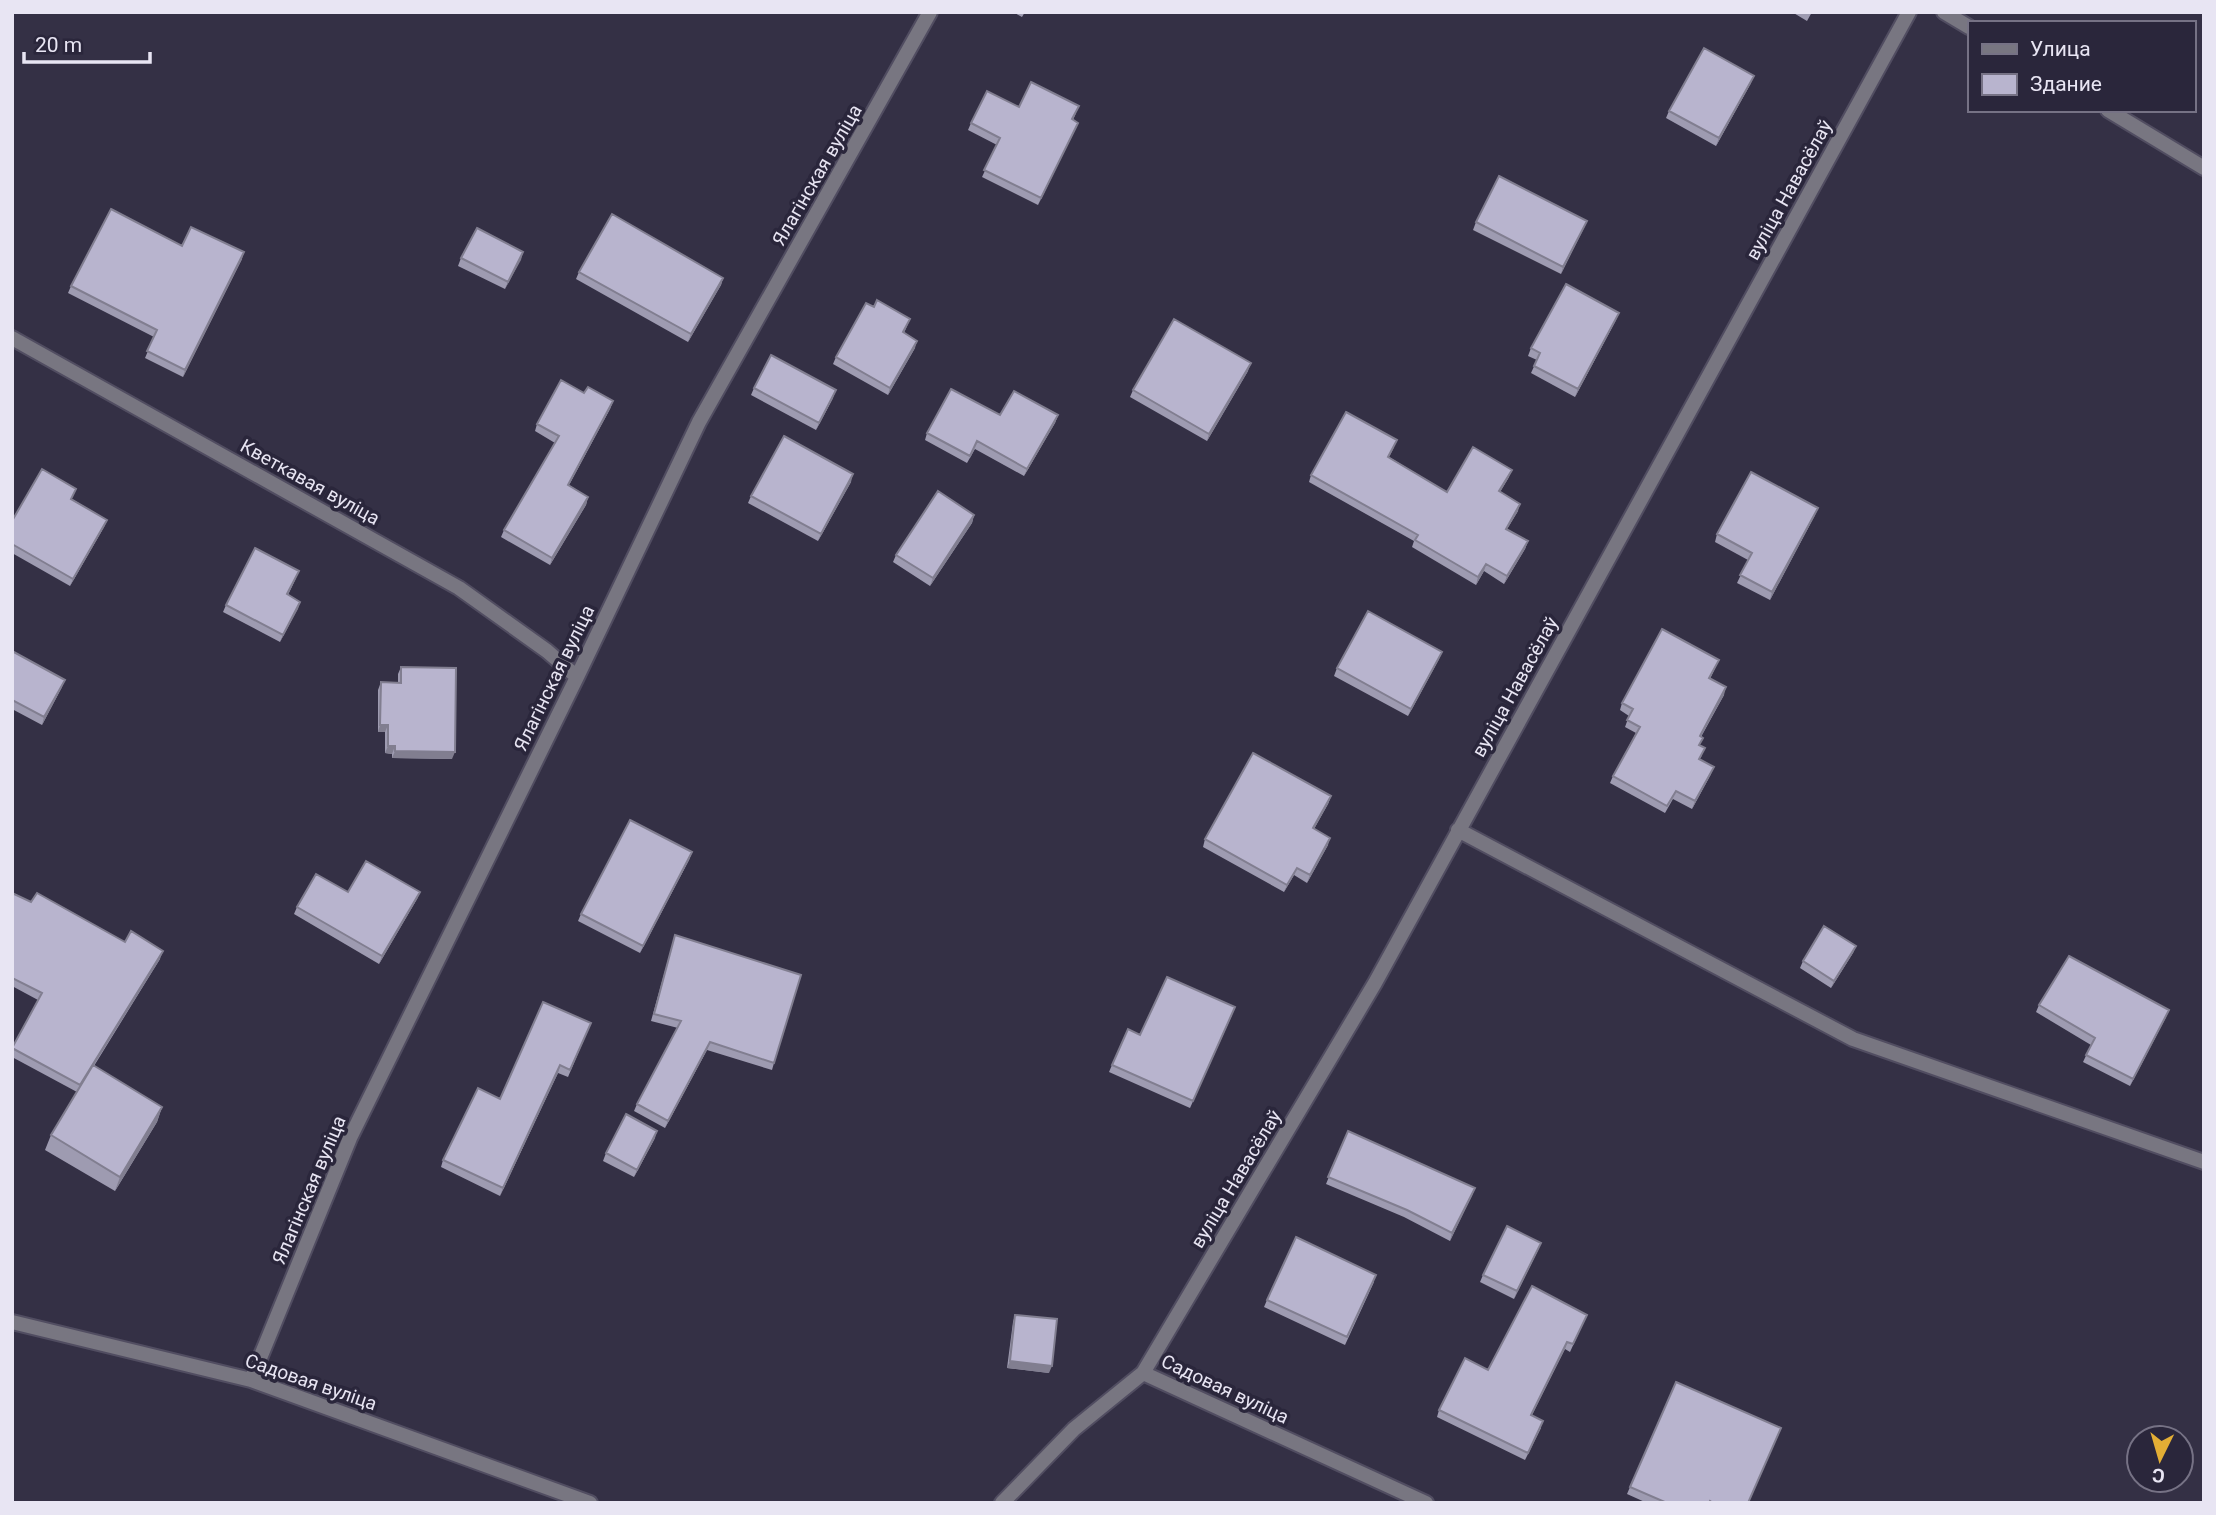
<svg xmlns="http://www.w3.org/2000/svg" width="2216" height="1515" viewBox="0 0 2216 1515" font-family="Roboto,sans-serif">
<rect width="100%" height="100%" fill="#343045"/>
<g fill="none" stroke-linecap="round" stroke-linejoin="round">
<g stroke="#514d61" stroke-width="18">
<path id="minor" d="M 1944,12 L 1969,27
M 2108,110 L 2204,168
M 12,338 L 459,588 L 547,651 L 577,677
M 1458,830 L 1853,1039 L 2204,1162
M 12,1322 L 251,1380 L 590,1503
M 1143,1373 L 1375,983 L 1909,12
M 251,1380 L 350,1138 L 577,677 L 699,422 L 930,12
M 1002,1503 L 1074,1429 L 1143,1373 L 1426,1503"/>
</g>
<use href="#minor" stroke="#787681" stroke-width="14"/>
</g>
<path fill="#9e9bb1" d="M 1013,12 L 1025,12 L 1022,17 Z
M 1792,12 L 1812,12 L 1807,21 Z
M 1751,83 L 1716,146 L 1666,118 L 1669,111 Z
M 1019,107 L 1076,113 L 1073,120 L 1078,123 L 1038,205 L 982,177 L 997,145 L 968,130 L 971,123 Z
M 1587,221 L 1561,274 L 1473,230 L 1476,222 Z
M 182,246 L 242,259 L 183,377 L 145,358 L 154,337 L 68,293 L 71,286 Z
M 523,252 L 505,289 L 458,266 L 461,258 Z
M 579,272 L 723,278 L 721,285 L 688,342 L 576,279 Z
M 874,307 L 910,319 L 904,333 L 915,348 L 888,395 L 833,364 L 836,357 Z
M 1616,320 L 1575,397 L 1531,373 L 1537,360 L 1528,356 L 1531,348 Z
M 1248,371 L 1207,441 L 1130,397 L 1133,390 Z
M 754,388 L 833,398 L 816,430 L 751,395 Z
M 584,393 L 613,401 L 610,409 L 569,485 L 588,497 L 586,505 L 550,565 L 501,537 L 504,530 L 555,443 L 535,431 L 537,424 Z
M 1000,415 L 1058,415 L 1055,423 L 1024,476 L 975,449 L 967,463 L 925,440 L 927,433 Z
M 1394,447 L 1389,457 L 1447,492 L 1509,477 L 1500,492 L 1518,511 L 1507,529 L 1528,541 L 1525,549 L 1504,584 L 1484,571 L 1476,585 L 1412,547 L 1414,541 L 1309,482 L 1311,475 Z
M 851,482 L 818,541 L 748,503 L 751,496 Z
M 72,499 L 107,520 L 104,527 L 70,586 L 12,553 L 12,521 Z
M 974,515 L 972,523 L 930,586 L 893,562 L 896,555 Z
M 1815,515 L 1770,600 L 1737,583 L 1748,560 L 1715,542 L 1717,534 Z
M 296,578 L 288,595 L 300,602 L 280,642 L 223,612 L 226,605 Z
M 12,651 L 62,687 L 42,725 L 12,709 Z
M 1439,659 L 1408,716 L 1334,676 L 1337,668 Z
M 1719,660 L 1710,679 L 1724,695 L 1701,737 L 1700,746 L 1702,755 L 1700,759 L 1711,774 L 1692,809 L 1673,799 L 1665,813 L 1610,783 L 1613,776 L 1636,733 L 1625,727 L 1629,716 L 1620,710 L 1622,703 Z
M 401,667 L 452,759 L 392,758 L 392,754 L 385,753 L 385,732 L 378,732 L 378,690 L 381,682 L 398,683 L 398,674 Z
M 1331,796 L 1328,804 L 1314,829 L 1328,845 L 1307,883 L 1294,875 L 1284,892 L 1203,847 L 1205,839 Z
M 692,852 L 689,860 L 640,953 L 578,921 L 581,914 Z
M 348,892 L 420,892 L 417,899 L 379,964 L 294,914 L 297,907 Z
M 12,893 L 31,902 L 125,942 L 160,959 L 94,1066 L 162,1107 L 157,1122 L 115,1191 L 45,1150 L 51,1135 L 77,1092 L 12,1057 L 12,1048 L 38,1000 L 12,986 Z
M 675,935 L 774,1063 L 772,1070 L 707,1050 L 665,1128 L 634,1111 L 637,1104 L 678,1028 L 651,1021 Z
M 1856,946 L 1853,953 L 1831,988 L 1800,968 L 1803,961 Z
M 2039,1005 L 2166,1017 L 2130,1086 L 2083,1062 L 2091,1045 L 2036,1012 Z
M 1232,1015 L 1190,1108 L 1109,1072 L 1112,1065 L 1140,1035 Z
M 591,1023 L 568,1077 L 558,1073 L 500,1196 L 441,1167 L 443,1160 L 500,1099 Z
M 1348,1131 L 1475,1188 L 1450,1241 L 1404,1217 L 1326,1184 Z
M 655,1138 L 634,1177 L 603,1161 L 606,1153 Z
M 1538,1250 L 1514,1299 L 1480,1282 L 1483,1275 Z
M 1374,1282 L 1345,1345 L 1264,1307 L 1267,1300 Z
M 1015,1315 L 1049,1373 L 1007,1368 L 1013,1322 Z
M 1587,1315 L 1570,1352 L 1565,1349 L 1532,1415 L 1541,1428 L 1525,1460 L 1437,1417 L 1439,1410 L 1488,1370 Z
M 1630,1487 L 1749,1503 L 1647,1503 L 1627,1494 Z"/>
<path fill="#817e90" d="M 1754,76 L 1751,83 L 1716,146 L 1719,138 Z
M 1078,123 L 1075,130 L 1038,205 L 1041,198 Z
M 1587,221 L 1584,228 L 1561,274 L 1563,267 Z
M 244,252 L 242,259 L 183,377 L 185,370 Z
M 523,252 L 521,260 L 505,289 L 508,282 Z
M 723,278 L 721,285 L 688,342 L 691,334 Z
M 1619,313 L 1616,320 L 1575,397 L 1578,389 Z
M 917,341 L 915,348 L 888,395 L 890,388 Z
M 1251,363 L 1248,371 L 1207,441 L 1209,434 Z
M 836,390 L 833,398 L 816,430 L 819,423 Z
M 613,401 L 610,409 L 565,492 L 568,485 Z
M 1058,415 L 1055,423 L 1024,476 L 1027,469 Z
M 1512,470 L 1509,477 L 1496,499 L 1499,491 Z
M 853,474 L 851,482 L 818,541 L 821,534 Z
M 588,497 L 586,505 L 550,565 L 552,558 Z
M 1520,504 L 1518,511 L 1503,536 L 1506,529 Z
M 1818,508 L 1815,515 L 1770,600 L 1772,592 Z
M 974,515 L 972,523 L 930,586 L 933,578 Z
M 107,520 L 104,527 L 70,586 L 73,579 Z
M 1528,541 L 1525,549 L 1504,584 L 1507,576 Z
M 1486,564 L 1484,571 L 1476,585 L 1478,577 Z
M 300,602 L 298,609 L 280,642 L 283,635 Z
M 1442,652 L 1439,659 L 1408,716 L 1411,709 Z
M 65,680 L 62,687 L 42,725 L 44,717 Z
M 1726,687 L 1724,695 L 1697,743 L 1700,736 Z
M 380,725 L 388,725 L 385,732 L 378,732 Z
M 388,746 L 395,746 L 392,754 L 385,753 Z
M 395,751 L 455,752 L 452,759 L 392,758 Z
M 1714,767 L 1711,774 L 1692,809 L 1695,801 Z
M 1331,796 L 1328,804 L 1310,836 L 1313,828 Z
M 1330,838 L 1328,845 L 1307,883 L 1310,875 Z
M 692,852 L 689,860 L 640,953 L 643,946 Z
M 1297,868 L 1294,875 L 1284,892 L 1287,885 Z
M 420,892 L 417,899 L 379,964 L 382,956 Z
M 1856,946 L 1853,953 L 1831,988 L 1834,981 Z
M 163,951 L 160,959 L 77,1092 L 80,1085 Z
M 2169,1010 L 2166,1017 L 2130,1086 L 2133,1079 Z
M 710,1042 L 707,1050 L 665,1128 L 668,1121 Z
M 560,1065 L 558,1073 L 500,1196 L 503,1188 Z
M 162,1107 L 157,1122 L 115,1191 L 120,1177 Z
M 657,1131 L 655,1138 L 634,1177 L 637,1170 Z
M 1475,1188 L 1472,1196 L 1450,1241 L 1452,1233 Z
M 1541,1243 L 1538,1250 L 1514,1299 L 1517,1291 Z
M 1567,1342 L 1565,1349 L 1528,1422 L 1531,1415 Z
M 1010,1361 L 1052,1366 L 1049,1373 L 1007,1368 Z"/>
<path fill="#b8b4ce" stroke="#817e90" stroke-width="2" d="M 1704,48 L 1754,76 L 1719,138 L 1669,111 Z
M 1031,82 L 1079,106 L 1072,119 L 1078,123 L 1041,198 L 984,170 L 1000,138 L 971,123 L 987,91 L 1019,107 Z
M 1499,176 L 1587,221 L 1563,267 L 1476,222 Z
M 111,209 L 182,246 L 191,227 L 244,252 L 185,370 L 147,351 L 157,330 L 71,286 Z
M 612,214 L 723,278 L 691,334 L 579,272 Z
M 477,228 L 523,252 L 508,282 L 461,258 Z
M 1566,284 L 1619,313 L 1578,389 L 1534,366 L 1540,353 L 1531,348 Z
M 877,300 L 910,319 L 903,332 L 917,341 L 890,388 L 836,357 L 866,303 L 874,307 Z
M 1174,319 L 1251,363 L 1209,434 L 1133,390 Z
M 771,355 L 836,390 L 819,423 L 754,388 Z
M 561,380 L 584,393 L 588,387 L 613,401 L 568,485 L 588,497 L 552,558 L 504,530 L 559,436 L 537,424 Z
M 951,389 L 1000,415 L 1014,391 L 1058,415 L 1027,469 L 977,441 L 970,456 L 927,433 Z
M 1346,412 L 1397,440 L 1388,457 L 1447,492 L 1473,447 L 1512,470 L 1499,491 L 1520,504 L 1506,529 L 1528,541 L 1507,576 L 1486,564 L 1478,577 L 1415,540 L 1418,535 L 1311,475 Z
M 784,436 L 853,474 L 821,534 L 751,496 Z
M 42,469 L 76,489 L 71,499 L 107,520 L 73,579 L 12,544 L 12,521 Z
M 1751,472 L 1818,508 L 1772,592 L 1740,575 L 1752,553 L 1717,534 Z
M 938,491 L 974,515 L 933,578 L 896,555 Z
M 255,548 L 299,571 L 287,594 L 300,602 L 283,635 L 226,605 Z
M 1368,611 L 1442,652 L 1411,709 L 1337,668 Z
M 1662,629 L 1719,660 L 1709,678 L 1726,687 L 1700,736 L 1703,738 L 1699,745 L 1705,748 L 1699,759 L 1714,767 L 1695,801 L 1676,791 L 1667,806 L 1613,776 L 1640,727 L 1627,720 L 1633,709 L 1622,703 Z
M 12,651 L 65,680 L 44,717 L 12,700 Z
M 401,667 L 456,668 L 455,752 L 395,751 L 395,746 L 388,746 L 388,725 L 380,725 L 381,682 L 401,683 Z
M 1253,753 L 1331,796 L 1313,828 L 1330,838 L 1310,875 L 1297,868 L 1287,885 L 1205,839 Z
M 630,820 L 692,852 L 643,946 L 581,914 Z
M 366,861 L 420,892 L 382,956 L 297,907 L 316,874 L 348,892 Z
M 12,893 L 31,902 L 37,893 L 125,942 L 131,931 L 163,951 L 80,1085 L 12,1048 L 42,993 L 12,978 Z
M 1824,926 L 1856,946 L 1834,981 L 1803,961 Z
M 675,935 L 801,975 L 774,1063 L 710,1042 L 668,1121 L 637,1104 L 681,1021 L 654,1014 Z
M 2069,956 L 2169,1010 L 2133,1079 L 2086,1055 L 2095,1038 L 2039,1005 Z
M 1167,977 L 1235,1007 L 1193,1101 L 1112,1065 L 1128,1029 L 1140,1035 Z
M 543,1002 L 591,1023 L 570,1070 L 560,1065 L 503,1188 L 443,1160 L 478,1088 L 500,1099 Z
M 93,1065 L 162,1107 L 120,1177 L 51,1135 Z
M 626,1114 L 657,1131 L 637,1170 L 606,1153 Z
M 1348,1131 L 1475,1188 L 1452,1233 L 1407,1210 L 1328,1177 Z
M 1507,1226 L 1541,1243 L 1517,1291 L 1483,1275 Z
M 1296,1237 L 1376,1275 L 1347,1337 L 1267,1300 Z
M 1532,1286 L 1587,1315 L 1573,1344 L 1567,1342 L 1531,1415 L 1543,1421 L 1528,1453 L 1439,1410 L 1465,1358 L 1488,1370 Z
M 1015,1315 L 1057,1319 L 1052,1366 L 1010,1361 Z
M 1676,1382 L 1781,1428 L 1748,1503 L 1713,1503 L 1710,1501 L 1709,1503 L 1667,1503 L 1630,1487 Z"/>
<g text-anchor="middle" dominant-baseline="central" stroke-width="7" stroke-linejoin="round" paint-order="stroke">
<g font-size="19" fill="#e8e5f3" stroke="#2a263b">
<text transform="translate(817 175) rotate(-60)">Ялагінская вуліца</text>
<text transform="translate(1789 190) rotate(-61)">вуліца Навасёлаў</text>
<text transform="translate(310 482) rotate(29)">Кветкавая вуліца</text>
<text transform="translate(554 678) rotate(-64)">Ялагінская вуліца</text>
<text transform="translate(1515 687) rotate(-61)">вуліца Навасёлаў</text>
<text transform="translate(1236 1179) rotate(-59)">вуліца Навасёлаў</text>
<text transform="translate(309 1190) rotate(-67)">Ялагінская вуліца</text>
<text transform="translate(311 1382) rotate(19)">Садовая вуліца</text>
<text transform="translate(1225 1389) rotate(25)">Садовая вуліца</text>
</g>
</g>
<rect width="2216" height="1515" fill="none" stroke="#e8e5f3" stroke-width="28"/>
<rect x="1968" y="21" width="228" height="91" fill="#2a263b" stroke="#767285" stroke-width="2"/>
<rect x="1982" y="44" width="35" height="10" fill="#787681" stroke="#767285" stroke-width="2"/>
<text x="2030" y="56" font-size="21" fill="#e8e5f3">Улица</text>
<rect x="1982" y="74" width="35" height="21" fill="#b8b4ce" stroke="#767285" stroke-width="2"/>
<text x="2030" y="91" font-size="21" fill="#e8e5f3">Здание</text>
<g transform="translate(2160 1459) rotate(185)"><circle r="33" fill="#2a263b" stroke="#767285" stroke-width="2"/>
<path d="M0-5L12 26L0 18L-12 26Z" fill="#e3ae35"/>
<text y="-10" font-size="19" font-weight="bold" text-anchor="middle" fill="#e8e5f3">С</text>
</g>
<path d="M24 52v10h126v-10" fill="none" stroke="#e8e5f3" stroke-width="3.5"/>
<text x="35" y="52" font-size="21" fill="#e8e5f3" stroke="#2a263b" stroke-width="5" paint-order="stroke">20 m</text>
</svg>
